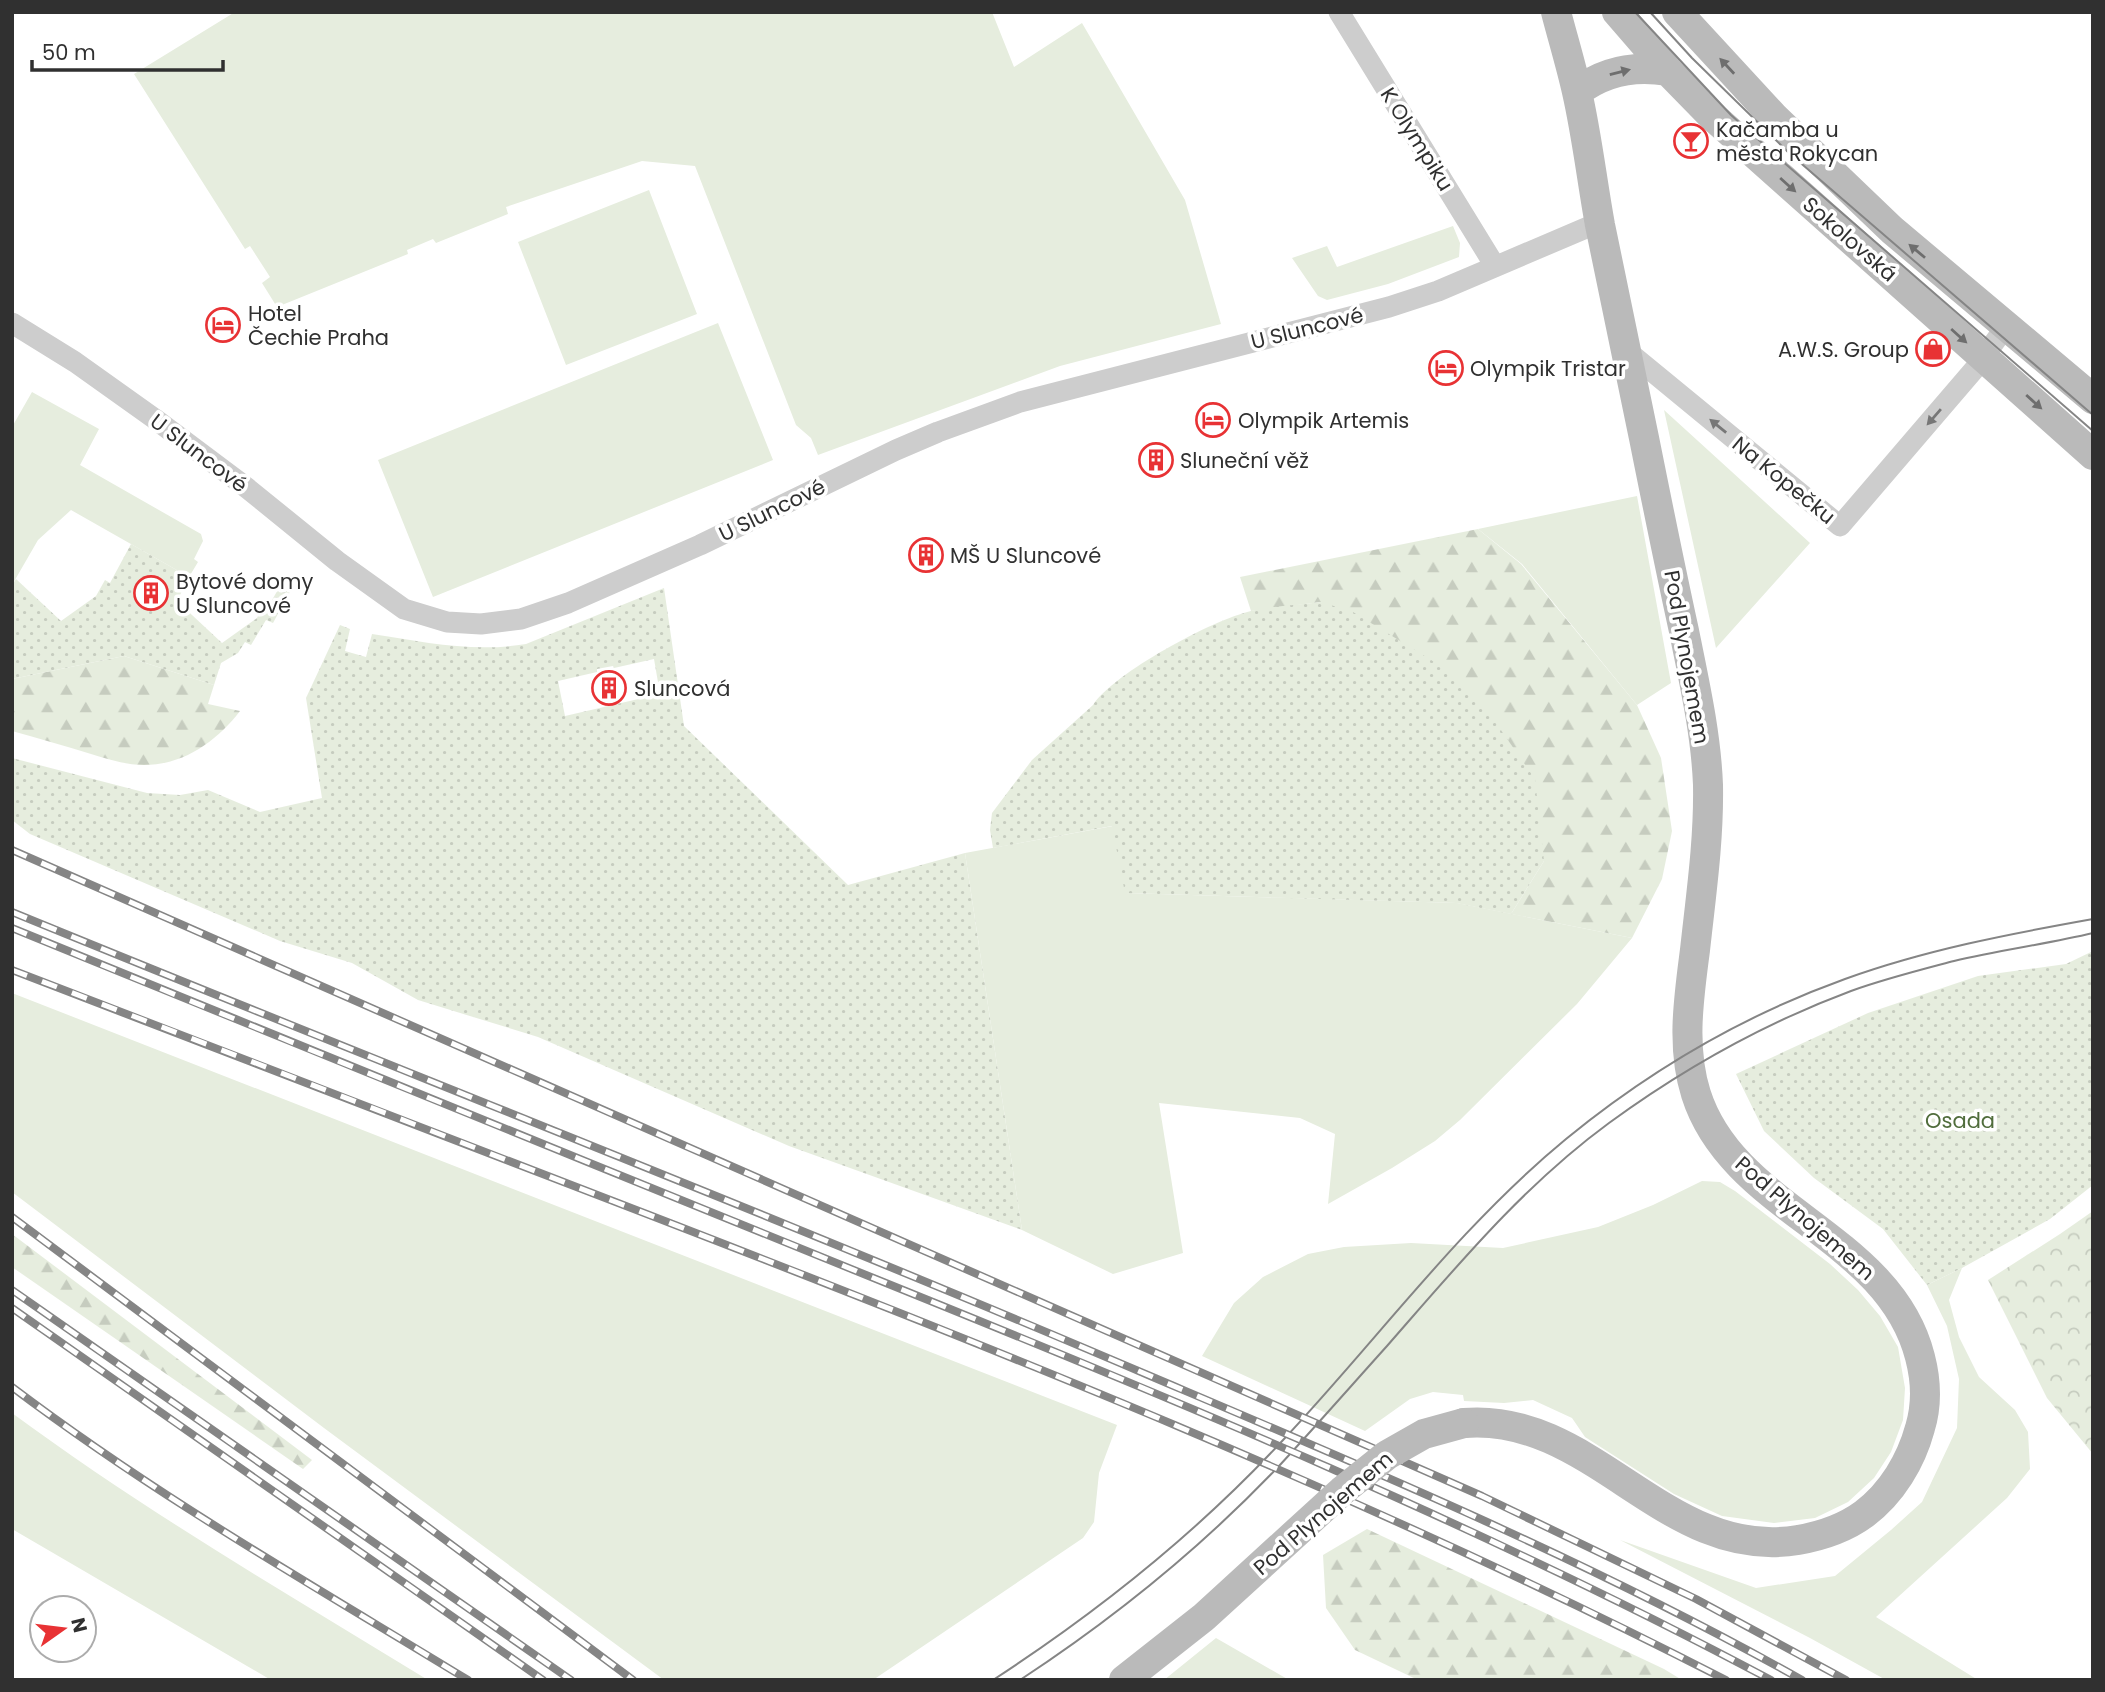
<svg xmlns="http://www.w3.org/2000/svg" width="2105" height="1692" viewBox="0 0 2105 1692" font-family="Poppins,sans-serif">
<defs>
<pattern id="forest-firs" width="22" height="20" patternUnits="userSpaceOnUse" patternTransform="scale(1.75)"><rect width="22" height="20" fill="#e6edde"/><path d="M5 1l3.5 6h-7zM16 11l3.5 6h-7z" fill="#c6ccbf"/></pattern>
<pattern id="park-crowns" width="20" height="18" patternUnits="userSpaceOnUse" patternTransform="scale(1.75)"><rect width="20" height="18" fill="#e6edde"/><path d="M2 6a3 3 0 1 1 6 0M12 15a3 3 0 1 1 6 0" fill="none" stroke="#c6ccbf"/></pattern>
<pattern id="garden-dots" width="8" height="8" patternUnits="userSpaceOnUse" patternTransform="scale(1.75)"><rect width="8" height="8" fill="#e6edde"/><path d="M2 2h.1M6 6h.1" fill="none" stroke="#c6ccbf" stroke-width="1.8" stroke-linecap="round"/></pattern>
</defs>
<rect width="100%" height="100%" fill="#fff"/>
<path fill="#e6edde" d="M 235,12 L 992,12 L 1014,67 L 1082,23 L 1185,200 L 1221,324 L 1060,366 L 818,455 L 811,438 L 796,425 L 695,166 L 642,161 L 506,207 L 508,214 L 436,243 L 433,239 L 407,250 L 408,254 L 277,307 L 262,283 L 270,277 L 250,246 L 245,249 L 134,74 Z
M 649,190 L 697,314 L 566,365 L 518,242 Z
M 1453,226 L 1460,243 L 1459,257 L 1388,284 L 1327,300 L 1318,296 L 1292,258 L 1327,246 L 1337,267 Z
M 718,323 L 773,460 L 433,597 L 378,460 Z
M 32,392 L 99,429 L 80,465 L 201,534 L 203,541 L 194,559 L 198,562 L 189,577 L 71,510 L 38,540 L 12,585 L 12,427 Z
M 1664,410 L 1810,543 L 1716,648 Z
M 1637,496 L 1671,683 L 1637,705 L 1522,564 L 1478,529 Z
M 1113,826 L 1126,893 L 1457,903 L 1632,938 L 1577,1004 L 1460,1120 L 1435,1141 L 1392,1168 L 1328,1204 L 1335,1134 L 1300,1118 L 1159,1103 L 1183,1253 L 1113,1274 L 1022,1230 L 965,853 Z
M 12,993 L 1117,1425 L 1099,1473 L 1094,1522 L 1083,1538 L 873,1680 L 664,1680 L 324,1428 L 12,1192 Z
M 1702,1181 L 1720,1182 L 1735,1191 L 1830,1264 L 1858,1290 L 1880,1316 L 1898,1347 L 1905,1388 L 1903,1420 L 1891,1452 L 1874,1478 L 1848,1502 L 1815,1518 L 1774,1523 L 1722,1516 L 1674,1494 L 1585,1437 L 1572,1418 L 1533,1400 L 1504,1403 L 1464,1401 L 1463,1395 L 1433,1392 L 1410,1399 L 1365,1431 L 1202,1356 L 1234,1303 L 1263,1277 L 1308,1254 L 1344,1247 L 1411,1243 L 1503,1248 L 1598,1227 L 1653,1205 Z
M 1962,1268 L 1949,1300 L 1959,1337 L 1979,1377 L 2015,1410 L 2028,1432 L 2030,1469 L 2007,1498 L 1876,1617 L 1978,1680 L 1886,1680 L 1810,1638 L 1620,1540 L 1756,1588 L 1835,1576 L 1891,1530 L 1922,1502 L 1957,1428 L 1959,1379 L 1947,1326 L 1927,1285 Z
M 12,1413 C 145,1511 287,1594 428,1680 L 271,1680 L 12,1529 Z
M 1216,1638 L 1289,1680 L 1164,1680 Z"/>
<path fill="url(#forest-firs)" d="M 1478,529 L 1521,564 L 1637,705 L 1661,758 L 1672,831 L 1662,879 L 1632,938 L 1511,914 L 1544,861 L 1321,602 L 1251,611 L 1240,577 Z
M 124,656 L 214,685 L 208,704 L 240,711 C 217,741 184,765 144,765 C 126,765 108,759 91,754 C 65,746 38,738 12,731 L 12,679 Z
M 12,1234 L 312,1460 L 303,1469 L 12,1267 Z
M 1367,1529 L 1664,1669 L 1682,1680 L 1418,1680 L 1355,1650 L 1326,1608 L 1323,1555 Z"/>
<path fill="url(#park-crowns)" d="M 2093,1211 L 2093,1454 L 2047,1398 L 1988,1280 L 2060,1234 Z"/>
<path fill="url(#garden-dots)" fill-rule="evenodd" d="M 131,544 L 189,577 L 177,601 L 222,643 L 257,618 L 263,605 L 268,607 L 287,574 L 297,579 L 273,623 L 266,620 L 251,645 L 245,642 L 238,653 L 221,663 L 214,685 L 124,656 L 12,679 L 12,585 L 16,579 L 61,621 L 96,596 L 105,580 L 110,583 Z
M 664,588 L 684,726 L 848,885 L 965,853 L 1022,1230 L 789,1146 L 538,1037 L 418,1000 L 352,963 L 280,941 L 30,834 L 12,820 L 12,758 L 147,793 L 180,795 L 208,790 L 260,812 L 322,798 L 306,698 L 340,625 L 350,629 L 345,651 L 366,657 L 372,634 C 425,642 473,653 526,644 ZM 654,659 L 660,694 L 565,716 L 558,681 L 597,672 L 597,669 L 613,666 L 614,668 Z
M 1321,602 L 1353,612 L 1436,663 L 1487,710 L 1535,779 L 1544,861 L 1511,914 L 1456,903 L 1125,893 L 1112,826 L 993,848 L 990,830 L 992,813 L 1032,760 L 1093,705 C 1114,673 1212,620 1251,611 C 1273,606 1298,605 1321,602 Z
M 2093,951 L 2093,1185 L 2050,1219 L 1962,1268 L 1927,1285 L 1883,1229 L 1814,1178 L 1764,1131 L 1736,1074 L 1868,1013 L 1978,976 L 2066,964 Z"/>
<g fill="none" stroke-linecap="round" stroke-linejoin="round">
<path stroke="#cdcdcd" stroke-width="21" d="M 1339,12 L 1495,266
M 12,323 L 75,362 L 155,419 L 247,488 L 337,561 L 404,609 L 447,622 L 481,624 L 521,619 L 568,603 L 700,545 L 896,450 L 938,432 L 1020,402 L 1389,307 L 1438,291 L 1600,222
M 1626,350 L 1840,526 L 1978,365 L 2006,326"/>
<path stroke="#bababa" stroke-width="30" d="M 1617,12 L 1668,71 L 1710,114 L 2093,455
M 1677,12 L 1773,116 L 1892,230 L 2093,399
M 1577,92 C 1604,71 1634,65 1668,71
M 1464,1423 C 1593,1412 1666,1562 1798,1540 C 1821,1536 1845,1528 1864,1514 C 1892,1493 1911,1461 1920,1428 C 1927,1405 1926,1380 1920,1357 C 1889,1235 1733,1211 1696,1094 C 1681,1047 1689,997 1695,950 C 1701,895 1709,840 1708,785 C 1706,733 1694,681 1684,631 C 1670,567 1657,503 1644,438 C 1629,367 1614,296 1600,225 C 1592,181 1587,136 1577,92 C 1571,65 1563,39 1556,12"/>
<path stroke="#858585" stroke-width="2" d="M 1635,12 L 1731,115 L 1781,160 L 2093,431
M 1650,12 L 1692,58 L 1789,153 L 2093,415
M 993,1680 C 1099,1611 1198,1532 1284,1439 C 1378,1339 1459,1227 1566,1139 C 1649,1071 1745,1015 1845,979 C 1925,950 2009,934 2093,919
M 1020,1680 C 1113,1619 1202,1547 1279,1466 C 1315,1427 1351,1386 1387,1346 C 1457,1266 1523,1186 1609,1123 C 1683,1069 1765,1023 1851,991 C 1884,979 1920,970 1954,961 C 2000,950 2047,944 2093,933"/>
<g stroke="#858585" stroke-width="8">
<path id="rail" d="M 12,850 L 1482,1496 L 1696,1599 L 1846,1680
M 12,912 C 393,1068 776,1216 1155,1378 C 1374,1471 1594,1563 1802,1680
M 12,928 C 300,1046 588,1162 876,1279 C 1179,1401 1482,1526 1771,1680
M 12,970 C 213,1046 413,1124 613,1201 C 990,1346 1366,1495 1726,1680
M 12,1217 L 633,1680
M 12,1290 L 571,1680
M 12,1308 L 543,1680
M 12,1387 C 156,1496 314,1586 468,1680"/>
</g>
<use href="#rail" stroke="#fff" stroke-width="5" stroke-dasharray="16" stroke-linecap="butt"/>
<path stroke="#bababa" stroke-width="30" d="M 1124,1680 L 1204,1617 L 1342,1491 L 1387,1455 L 1424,1434 L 1464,1423"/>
</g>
<defs><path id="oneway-solid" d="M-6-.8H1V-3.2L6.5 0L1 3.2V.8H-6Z" transform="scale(1.75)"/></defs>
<g fill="#6e6e6e">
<use href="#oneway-solid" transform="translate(1727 66) rotate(-133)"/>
<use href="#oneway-solid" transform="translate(1620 72) rotate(-14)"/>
<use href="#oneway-solid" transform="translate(1788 185) rotate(42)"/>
<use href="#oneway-solid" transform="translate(1917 251) rotate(-140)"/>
<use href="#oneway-solid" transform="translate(1959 336) rotate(42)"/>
<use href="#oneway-solid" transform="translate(2034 402) rotate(42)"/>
</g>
<g fill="#777">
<use href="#oneway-solid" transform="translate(1934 417) rotate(131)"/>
<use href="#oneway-solid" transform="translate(1718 426) rotate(-141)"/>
</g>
<defs>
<g id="bar-ring" transform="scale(1.75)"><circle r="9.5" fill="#fff" stroke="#e83234" stroke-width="1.5"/><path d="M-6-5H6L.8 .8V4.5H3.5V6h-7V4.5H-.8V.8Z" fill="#e83234"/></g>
<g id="hotel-ring" transform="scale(1.75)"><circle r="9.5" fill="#fff" stroke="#e83234" stroke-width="1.5"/><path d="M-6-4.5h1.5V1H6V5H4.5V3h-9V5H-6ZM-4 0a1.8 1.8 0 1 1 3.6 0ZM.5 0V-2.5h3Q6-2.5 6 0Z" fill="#e83234"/></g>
<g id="shop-ring" transform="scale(1.75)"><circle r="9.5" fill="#fff" stroke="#e83234" stroke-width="1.5"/><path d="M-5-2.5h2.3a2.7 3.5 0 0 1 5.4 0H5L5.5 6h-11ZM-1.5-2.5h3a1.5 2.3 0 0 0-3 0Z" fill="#e83234"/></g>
<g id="building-ring" transform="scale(1.75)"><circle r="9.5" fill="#fff" stroke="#e83234" stroke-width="1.5"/><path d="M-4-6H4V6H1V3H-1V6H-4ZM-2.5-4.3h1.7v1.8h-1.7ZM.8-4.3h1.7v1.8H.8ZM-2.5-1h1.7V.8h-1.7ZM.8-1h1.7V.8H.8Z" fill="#e83234"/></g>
</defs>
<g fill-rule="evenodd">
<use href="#bar-ring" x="1691" y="141"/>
<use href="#hotel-ring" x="223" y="325"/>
<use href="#shop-ring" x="1933" y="349"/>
<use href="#hotel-ring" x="1446" y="368"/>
<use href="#hotel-ring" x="1213" y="420"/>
<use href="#building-ring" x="1156" y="460"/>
<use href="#building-ring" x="926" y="555"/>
<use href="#building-ring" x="151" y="593"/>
<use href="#building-ring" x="609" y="688"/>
</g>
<g text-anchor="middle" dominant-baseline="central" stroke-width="7" stroke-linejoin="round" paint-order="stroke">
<g font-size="21" fill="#303030" stroke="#fff" text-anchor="start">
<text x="1716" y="129">Kačamba u<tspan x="1716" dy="24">města Rokycan</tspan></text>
<text x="248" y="313">Hotel<tspan x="248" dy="24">Čechie Praha</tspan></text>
<text x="1909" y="349" text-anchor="end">A.W.S. Group</text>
<text x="1470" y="368">Olympik Tristar</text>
<text x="1238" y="420">Olympik Artemis</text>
<text x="1180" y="460">Sluneční věž</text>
<text x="950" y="555">MŠ U Sluncové</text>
<text x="176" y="581">Bytové domy<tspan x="176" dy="24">U Sluncové</tspan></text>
<text x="634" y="688">Sluncová</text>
</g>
<g font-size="21" fill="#303030" stroke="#fff">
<text transform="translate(1417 139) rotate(58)">K Olympiku</text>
<text transform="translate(1850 239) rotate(41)">Sokolovská</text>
<text transform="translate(1307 328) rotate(-14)">U Sluncové</text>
<text transform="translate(199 453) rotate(37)">U Sluncové</text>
<text transform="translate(1784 480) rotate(39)">Na Kopečku</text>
<text transform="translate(772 510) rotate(-26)">U Sluncové</text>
<text transform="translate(1687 657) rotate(80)">Pod Plynojemem</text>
<text transform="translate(1805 1218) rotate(41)">Pod Plynojemem</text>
<text transform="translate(1323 1513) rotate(-41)">Pod Plynojemem</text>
</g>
<g font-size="21" fill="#506d3c" stroke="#fff">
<text x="1960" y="1120">Osada</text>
</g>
</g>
<rect width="2105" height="1692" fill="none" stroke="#303030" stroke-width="28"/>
<g transform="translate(63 1629) rotate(76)"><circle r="33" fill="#ffffff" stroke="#acacac" stroke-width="2"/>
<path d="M0-5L12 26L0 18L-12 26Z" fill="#e83234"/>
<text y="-10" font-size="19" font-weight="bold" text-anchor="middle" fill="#303030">N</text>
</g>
<path d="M32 60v10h191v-10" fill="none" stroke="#303030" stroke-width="3.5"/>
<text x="42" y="60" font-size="21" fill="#303030" stroke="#ffffff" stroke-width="5" paint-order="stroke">50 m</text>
</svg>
